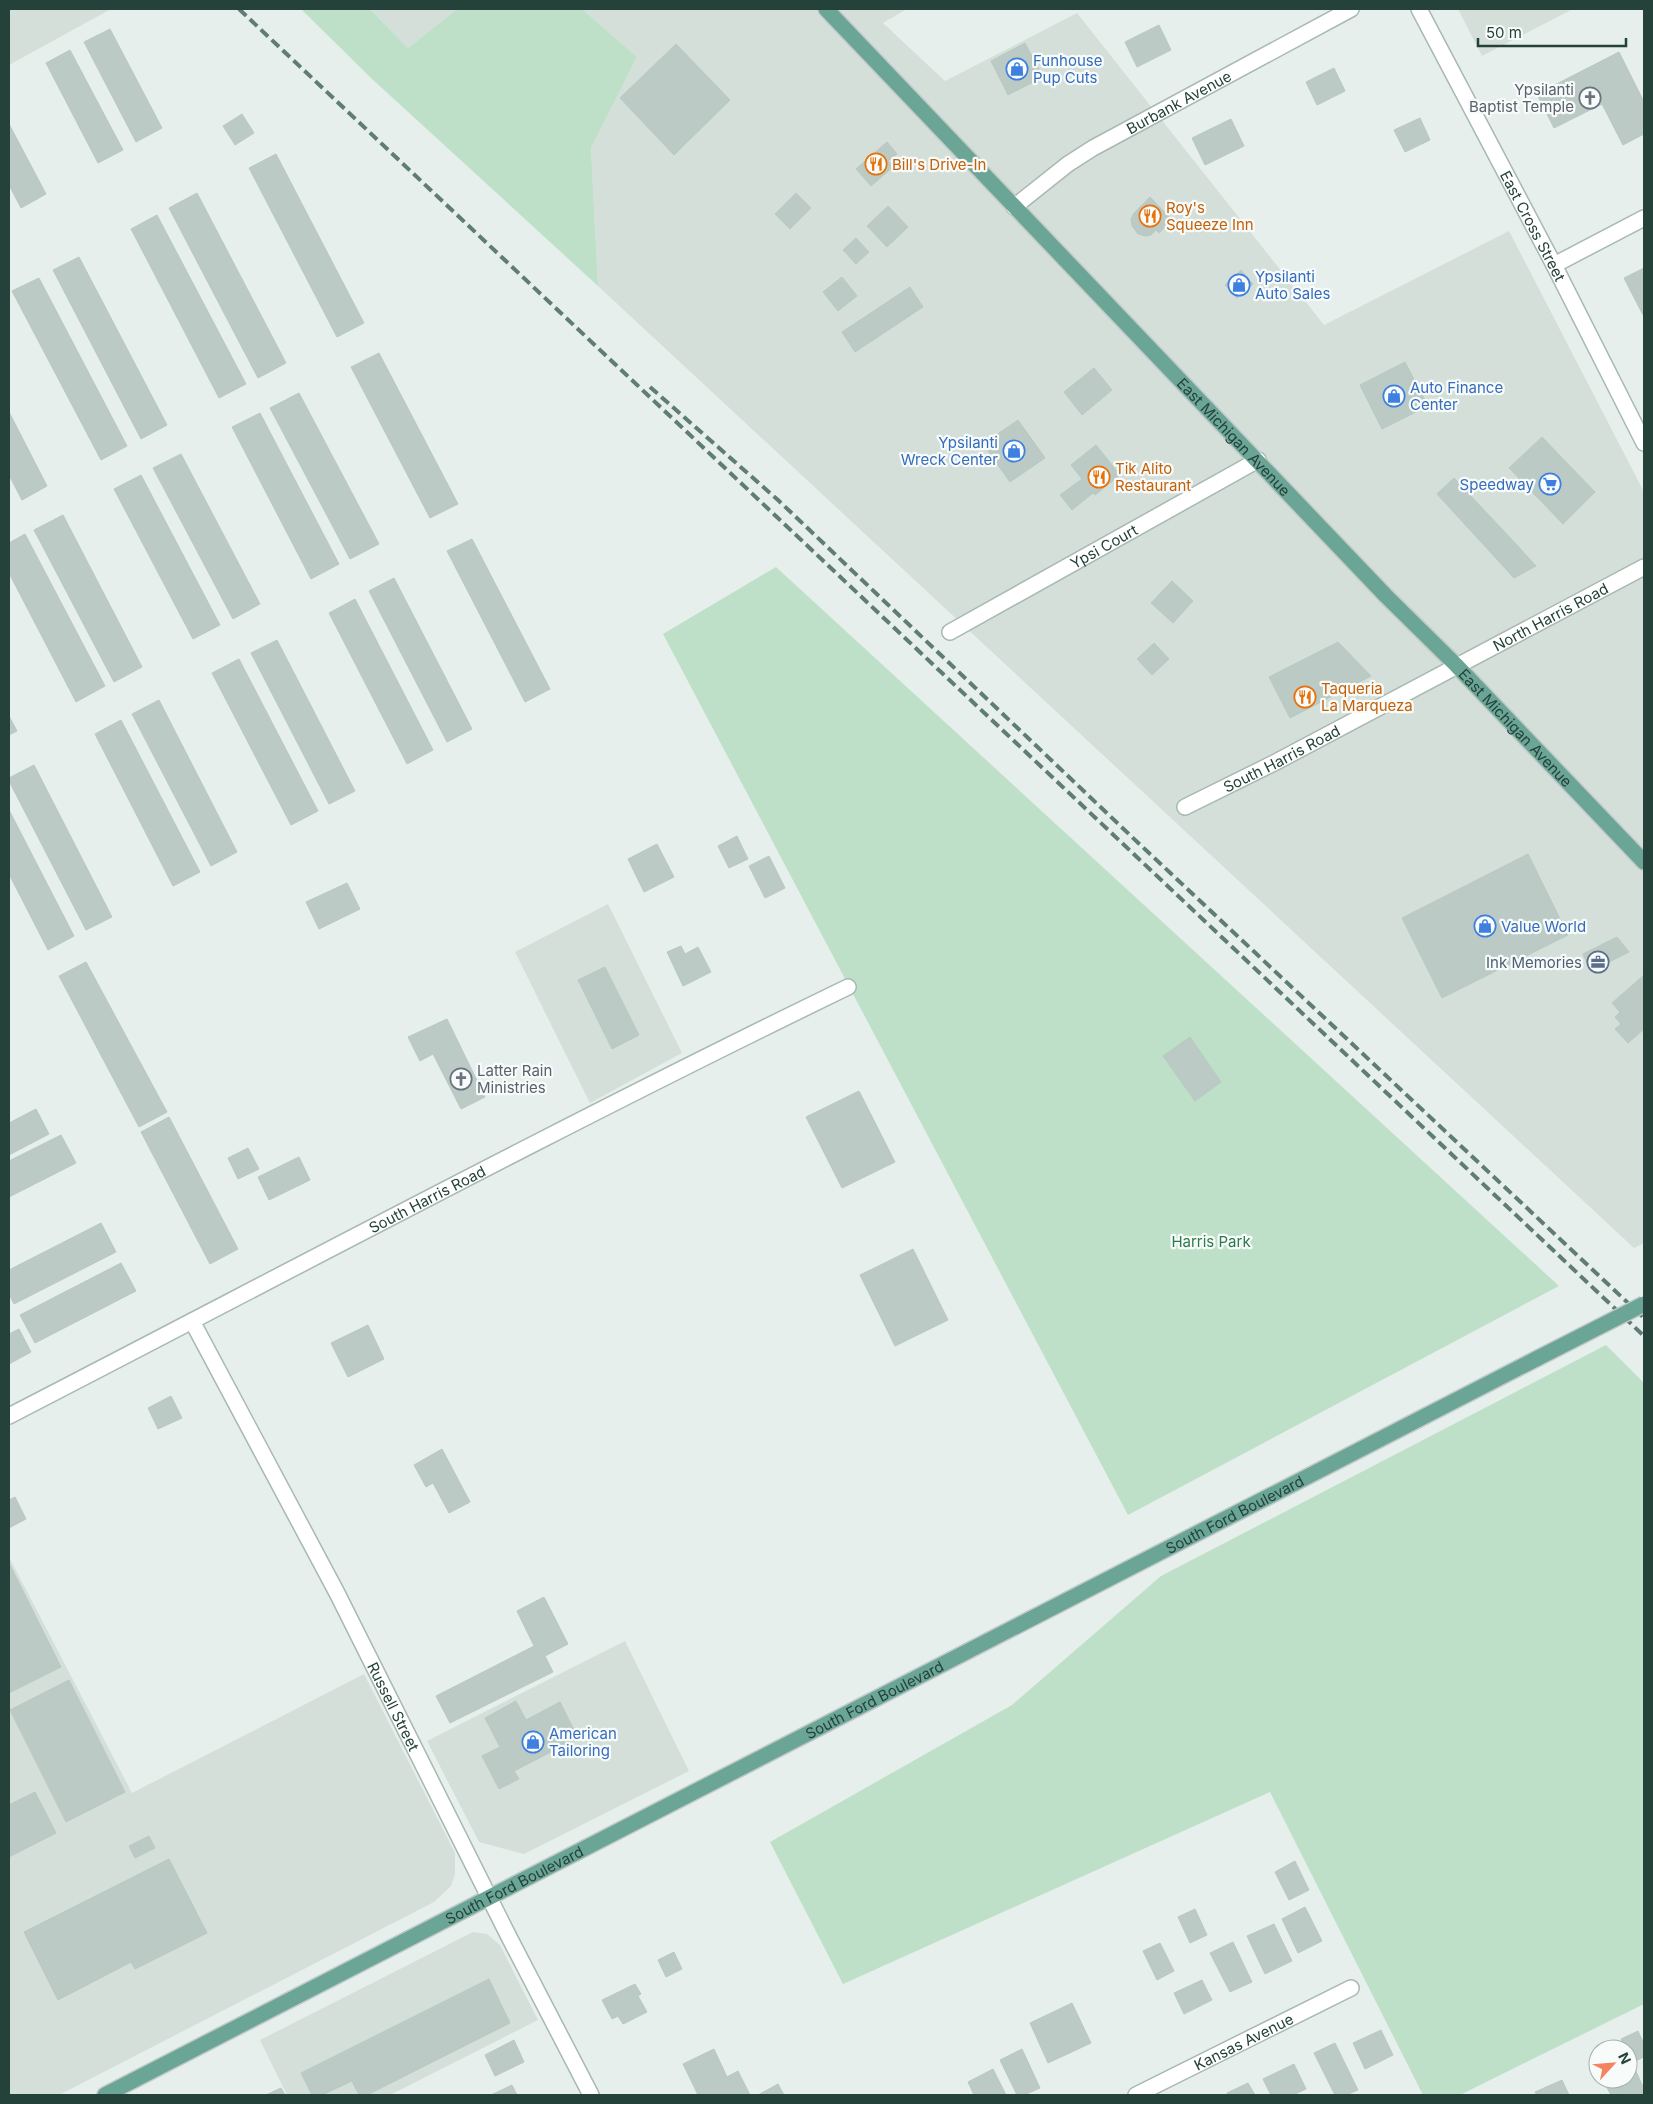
<svg xmlns="http://www.w3.org/2000/svg" width="1653" height="2104" viewBox="0 0 1653 2104" font-family="Inter,sans-serif">
<rect width="100%" height="100%" fill="#e6efeb"/>
<path fill="#d4dfda" d="M 9,9 L 111,9 L 9,65 Z
M 370,9 L 457,9 L 408,48 Z
M 582,9 L 907,9 L 883,23 L 945,81 L 1077,13 L 1324,325 L 1509,231 L 1644,492 L 1644,1243 L 1634,1248 L 598,286 L 591,148 L 637,57 Z
M 1458,9 L 1573,9 L 1482,56 Z
M 608,904 L 682,1053 L 590,1103 L 515,952 Z
M 9,1557 L 132,1793 L 364,1674 L 455,1853 L 455,1874 L 451,1886 L 434,1902 L 59,2095 L 9,2095 Z
M 625,1641 L 689,1771 L 524,1854 L 479,1842 L 427,1741 Z
M 473,1932 L 487,1934 L 500,1945 L 538,2020 L 390,2095 L 287,2095 L 260,2040 Z"/>
<path fill="#bfe0c8" d="M 301,9 L 370,9 L 408,48 L 457,9 L 582,9 L 637,57 L 591,148 L 598,286 L 371,78 Z
M 776,567 L 1559,1286 L 1128,1515 L 663,634 Z
M 1606,1345 L 1644,1383 L 1644,2004 L 1460,2095 L 1423,2095 L 1270,1792 L 843,1984 L 770,1842 L 1012,1705 L 1161,1576 Z"/>
<path fill="#bbcac4" stroke="#b8c9c2" d="M 1159,25 L 1171,50 L 1137,67 L 1125,42 Z
M 110,29 L 162,128 L 136,142 L 84,42 Z
M 1025,43 L 1043,77 L 1008,95 L 991,61 Z
M 676,44 L 730,100 L 674,155 L 620,98 Z
M 70,50 L 123,150 L 98,163 L 46,63 Z
M 1619,52 L 1644,102 L 1644,134 L 1623,145 L 1602,104 L 1554,128 L 1537,94 Z
M 1334,68 L 1345,91 L 1317,105 L 1306,82 Z
M 242,114 L 254,133 L 235,145 L 223,126 Z
M 1420,118 L 1430,140 L 1405,152 L 1394,130 Z
M 1231,119 L 1244,146 L 1205,165 L 1192,138 Z
M 9,124 L 46,194 L 21,208 L 9,185 Z
M 887,142 L 897,154 L 888,161 L 893,167 L 871,186 L 856,169 Z
M 276,154 L 364,323 L 337,337 L 249,168 Z
M 197,193 L 286,363 L 258,378 L 169,208 Z
M 796,193 L 811,208 L 790,229 L 775,214 Z
M 1150,197 L 1172,220 L 1159,233 L 1156,230 L 1151,235 L 1145,236 L 1138,234 L 1132,226 L 1131,219 L 1134,213 Z
M 888,206 L 908,227 L 887,247 L 867,226 Z
M 157,215 L 246,384 L 219,398 L 131,229 Z
M 856,238 L 869,252 L 856,264 L 843,250 Z
M 79,257 L 167,425 L 141,439 L 53,270 Z
M 1644,268 L 1644,315 L 1643,315 L 1624,278 Z
M 1241,270 L 1253,284 L 1237,298 L 1225,285 Z
M 842,277 L 857,296 L 838,311 L 823,292 Z
M 39,278 L 127,446 L 101,460 L 12,291 Z
M 910,287 L 923,307 L 855,352 L 842,332 Z
M 379,353 L 458,504 L 430,518 L 351,367 Z
M 1405,362 L 1428,406 L 1382,429 L 1360,385 Z
M 1094,368 L 1112,390 L 1082,415 L 1064,392 Z
M 299,393 L 379,544 L 350,559 L 270,408 Z
M 9,412 L 47,486 L 22,500 L 9,475 Z
M 260,413 L 339,564 L 311,579 L 232,427 Z
M 1018,420 L 1045,458 L 1010,482 L 983,444 Z
M 1542,437 L 1595,492 L 1563,524 L 1509,468 Z
M 1096,445 L 1120,475 L 1095,495 L 1093,493 L 1072,510 L 1060,495 L 1082,479 L 1071,465 Z
M 181,454 L 260,604 L 233,619 L 153,468 Z
M 141,475 L 220,625 L 193,639 L 114,489 Z
M 1454,478 L 1515,543 L 1536,566 L 1514,578 L 1437,494 Z
M 63,515 L 142,667 L 114,682 L 34,530 Z
M 25,534 L 105,686 L 76,702 L 9,573 L 9,543 Z
M 472,539 L 550,689 L 525,702 L 447,551 Z
M 394,578 L 472,729 L 447,742 L 369,591 Z
M 1172,581 L 1193,601 L 1173,623 L 1151,603 Z
M 355,599 L 433,750 L 407,764 L 329,613 Z
M 277,640 L 355,791 L 329,804 L 251,653 Z
M 1338,642 L 1371,676 L 1290,718 L 1269,677 Z
M 1154,643 L 1169,659 L 1152,675 L 1137,659 Z
M 239,659 L 318,811 L 291,825 L 212,673 Z
M 159,700 L 237,852 L 211,866 L 132,714 Z
M 9,716 L 17,731 L 9,735 Z
M 121,720 L 200,872 L 173,886 L 95,734 Z
M 34,765 L 112,917 L 86,930 L 9,781 L 9,778 Z
M 9,810 L 74,936 L 48,950 L 9,874 Z
M 737,836 L 748,859 L 729,868 L 718,846 Z
M 657,844 L 674,877 L 644,892 L 628,859 Z
M 1528,854 L 1568,935 L 1442,998 L 1402,918 Z
M 769,856 L 785,888 L 765,898 L 749,866 Z
M 347,883 L 360,909 L 319,929 L 306,902 Z
M 1617,937 L 1629,952 L 1591,971 L 1583,954 Z
M 681,946 L 685,954 L 698,947 L 711,972 L 683,986 L 667,952 Z
M 86,962 L 167,1112 L 139,1127 L 59,976 Z
M 605,967 L 639,1035 L 612,1049 L 578,980 Z
M 1644,975 L 1644,1029 L 1628,1043 L 1615,1029 L 1621,1024 L 1615,1017 L 1620,1012 L 1612,1003 Z
M 447,1019 L 485,1097 L 461,1109 L 433,1054 L 420,1061 L 408,1037 Z
M 1190,1037 L 1221,1082 L 1195,1101 L 1163,1056 Z
M 859,1091 L 895,1162 L 842,1188 L 806,1117 Z
M 36,1109 L 49,1134 L 9,1155 L 9,1123 Z
M 169,1117 L 238,1249 L 210,1264 L 141,1132 Z
M 61,1135 L 76,1163 L 9,1197 L 9,1161 Z
M 248,1148 L 259,1169 L 238,1179 L 228,1158 Z
M 299,1157 L 310,1180 L 269,1200 L 258,1177 Z
M 101,1223 L 116,1252 L 14,1304 L 9,1294 L 9,1270 Z
M 913,1249 L 948,1320 L 895,1346 L 860,1275 Z
M 121,1263 L 136,1291 L 35,1343 L 20,1315 Z
M 368,1325 L 384,1359 L 348,1377 L 331,1343 Z
M 19,1329 L 31,1352 L 9,1364 L 9,1334 Z
M 171,1396 L 182,1418 L 158,1429 L 148,1408 Z
M 442,1449 L 470,1502 L 449,1513 L 433,1483 L 426,1487 L 414,1465 Z
M 15,1497 L 26,1519 L 9,1528 L 9,1500 Z
M 9,1563 L 61,1667 L 9,1693 Z
M 544,1597 L 568,1644 L 545,1656 L 553,1672 L 450,1723 L 436,1696 L 534,1646 L 517,1611 Z
M 69,1680 L 125,1792 L 66,1822 L 10,1710 Z
M 516,1701 L 526,1720 L 560,1702 L 578,1738 L 514,1771 L 519,1779 L 499,1789 L 482,1756 L 500,1747 L 485,1718 Z
M 35,1792 L 56,1833 L 9,1857 L 9,1805 Z
M 149,1836 L 155,1848 L 135,1858 L 129,1846 Z
M 169,1859 L 207,1933 L 135,1969 L 131,1962 L 58,2000 L 24,1932 Z
M 1295,1861 L 1309,1890 L 1289,1900 L 1275,1872 Z
M 1305,1907 L 1322,1941 L 1298,1953 L 1282,1919 Z
M 1195,1909 L 1207,1935 L 1190,1943 L 1178,1917 Z
M 1274,1924 L 1292,1961 L 1265,1974 L 1247,1936 Z
M 1233,1942 L 1252,1982 L 1230,1992 L 1210,1953 Z
M 1160,1943 L 1174,1971 L 1157,1980 L 1143,1951 Z
M 674,1952 L 682,1969 L 666,1977 L 658,1960 Z
M 489,1979 L 510,2023 L 367,2095 L 359,2095 L 352,2081 L 322,2095 L 312,2095 L 301,2073 Z
M 1202,1980 L 1212,2000 L 1184,2014 L 1174,1993 Z
M 635,1984 L 641,1994 L 638,1996 L 647,2012 L 623,2024 L 618,2016 L 612,2019 L 602,2000 Z
M 1072,2003 L 1091,2043 L 1048,2063 L 1030,2023 Z
M 1381,2030 L 1393,2055 L 1365,2069 L 1353,2043 Z
M 1638,2031 L 1644,2044 L 1644,2057 L 1633,2062 L 1621,2039 Z
M 514,2040 L 524,2062 L 495,2076 L 485,2055 Z
M 1335,2043 L 1358,2090 L 1346,2095 L 1335,2095 L 1314,2053 Z
M 714,2049 L 727,2077 L 738,2071 L 750,2095 L 698,2095 L 683,2064 Z
M 1022,2049 L 1040,2088 L 1024,2095 L 1017,2095 L 1000,2060 Z
M 1294,2064 L 1306,2089 L 1293,2095 L 1271,2095 L 1263,2079 Z
M 993,2069 L 1006,2095 L 974,2095 L 968,2082 Z
M 1635,2069 L 1644,2089 L 1644,2095 L 1611,2095 L 1605,2084 L 1615,2079 L 1628,2079 L 1628,2072 Z
M 1562,2080 L 1569,2095 L 1537,2095 L 1535,2092 Z
M 1248,2083 L 1255,2095 L 1228,2095 L 1227,2093 Z
M 778,2084 L 784,2095 L 758,2095 Z
M 512,2085 L 517,2095 L 491,2095 Z
M 281,2088 L 285,2095 L 266,2095 Z"/>
<g fill="none" stroke-linecap="round" stroke-linejoin="round">
<g stroke="#a8b8b2" stroke-width="18">
<g id="minor">
<path id="s1" d="M 1419,9 L 1554,265 L 1644,443"/>
<path id="s2" d="M 1014,207 L 1068,164 L 1093,148 L 1351,9"/>
<path d="M 1554,265 L 1644,218"/>
<path id="s3" d="M 950,632 L 1258,460"/>
<path id="s4" d="M 1185,807 L 1276,762 L 1644,567"/>
<path id="s5" d="M 192,1321 L 337,1593 L 508,1935 L 591,2095"/>
<path id="s6" d="M 9,1416 C 288,1272 565,1124 848,987"/>
<path id="s7" d="M 1136,2095 L 1351,1988"/>
</g>
</g>
<g stroke="#c2cac8" stroke-width="18">
<g id="major">
<path id="s8" d="M 826,9 L 1386,596 L 1456,665 L 1644,862"/>
<path id="s9" d="M 105,2095 L 1538,1358"/>
</g>
</g>
<use href="#minor" stroke="#fff" stroke-width="15"/>
<use href="#major" stroke="#6aa596" stroke-width="15"/>
<path stroke="#5f7d75" stroke-width="4" stroke-dasharray="10 5" stroke-linecap="butt" d="M 239,9 L 1644,1336
M 650,387 L 778,500 L 1132,837 L 1644,1318"/>
<g stroke="#c2cac8" stroke-width="18" stroke-linecap="butt">
<path id="major-bridge" d="M 1538,1358 L 1644,1304"/>
</g>
<use href="#major-bridge" stroke="#6aa596" stroke-width="15"/>
</g>
<defs>
<g id="shop-ring" transform="scale(1.125)"><circle r="9.5" fill="#f7fbf9" stroke="#3f7fe0" stroke-width="1.5"/><path d="M-5-2.5h2.3a2.7 3.5 0 0 1 5.4 0H5L5.5 6h-11ZM-1.5-2.5h3a1.5 2.3 0 0 0-3 0Z" fill="#3f7fe0"/></g>
<g id="church-ring" transform="scale(1.125)"><circle r="9.5" fill="#f7fbf9" stroke="#6b7280" stroke-width="1.5"/><path d="M-1.2-6h2.4v3.5h3.3v2.4h-3.3V6h-2.4V-.1h-3.3v-2.4h3.3Z" fill="#6b7280"/></g>
<g id="restaurant-ring" transform="scale(1.125)"><circle r="9.5" fill="#f7fbf9" stroke="#e8710a" stroke-width="1.5"/><path d="M-5-6h1v4h1v-4h1v4h1v-4h1v5L-1.5 .5V6h-2V.5L-5-1ZM5-6V6H3V1.5H1.5Q1.5-4 5-6Z" fill="#e8710a"/></g>
<g id="supermarket-ring" transform="scale(1.125)"><circle r="9.5" fill="#f7fbf9" stroke="#3f7fe0" stroke-width="1.5"/><path d="M-6-5.5h2.5l.6 2H6L4.5 2H-2.5L-4.4-4H-6ZM-1.5 3.2a1.3 1.3 0 1 0 .1 0ZM3 3.2a1.3 1.3 0 1 0 .1 0Z" fill="#3f7fe0"/></g>
<g id="office-ring" transform="scale(1.125)"><circle r="9.5" fill="#f7fbf9" stroke="#5c6f8a" stroke-width="1.5"/><path d="M-6-3h4V-5.5h4V-3h4V5H-6ZM-1-4.5V-3h2v-1.5ZM-6 0V1H6V0Z" fill="#5c6f8a"/></g>
</defs>
<g fill-rule="evenodd">
<use href="#shop-ring" x="1017" y="69"/>
<use href="#church-ring" x="1590" y="98"/>
<use href="#restaurant-ring" x="876" y="164"/>
<use href="#restaurant-ring" x="1150" y="216"/>
<use href="#shop-ring" x="1239" y="285"/>
<use href="#shop-ring" x="1394" y="396"/>
<use href="#shop-ring" x="1014" y="451"/>
<use href="#restaurant-ring" x="1099" y="477"/>
<use href="#supermarket-ring" x="1550" y="484"/>
<use href="#restaurant-ring" x="1305" y="697"/>
<use href="#shop-ring" x="1485" y="926"/>
<use href="#office-ring" x="1598" y="962"/>
<use href="#church-ring" x="461" y="1079"/>
<use href="#shop-ring" x="533" y="1742"/>
</g>
<g text-anchor="middle" dominant-baseline="central" stroke-width="4.5" stroke-linejoin="round" paint-order="stroke">
<g font-size="15" fill="#366cbe" stroke="#f7fbf9" text-anchor="start">
<text x="1033" y="60">Funhouse<tspan x="1033" dy="17">Pup Cuts</tspan></text>
<text x="1255" y="276">Ypsilanti<tspan x="1255" dy="17">Auto Sales</tspan></text>
<text x="1410" y="387">Auto Finance<tspan x="1410" dy="17">Center</tspan></text>
<text x="998" y="442" text-anchor="end">Ypsilanti<tspan x="998" dy="17">Wreck Center</tspan></text>
<text x="1534" y="484" text-anchor="end">Speedway</text>
<text x="1501" y="926">Value World</text>
<text x="549" y="1733">American<tspan x="549" dy="17">Tailoring</tspan></text>
</g>
<g font-size="15" fill="#5b616d" stroke="#f7fbf9" text-anchor="end">
<text x="1574" y="89">Ypsilanti<tspan x="1574" dy="17">Baptist Temple</tspan></text>
<text x="477" y="1070" text-anchor="start">Latter Rain<tspan x="477" dy="17">Ministries</tspan></text>
</g>
<g font-size="15" fill="#24423a" stroke="#f7fbf9">
<text stroke="none"><textPath href="#s2" startOffset="196">Burbank Avenue</textPath></text>
<text stroke="none"><textPath href="#s1" startOffset="245">East Cross Street</textPath></text>
<text stroke="none"><textPath href="#s8" startOffset="591">East Michigan Avenue</textPath></text>
<text stroke="none"><textPath href="#s3" startOffset="176">Ypsi Court</textPath></text>
<text stroke="none"><textPath href="#s4" startOffset="412">North Harris Road</textPath></text>
<text stroke="none"><textPath href="#s8" startOffset="996">East Michigan Avenue</textPath></text>
<text stroke="none"><textPath href="#s4" startOffset="108">South Harris Road</textPath></text>
<text stroke="none"><textPath href="#s6" startOffset="471">South Harris Road</textPath></text>
<text stroke="none"><textPath href="#s9" startOffset="1270">South Ford Boulevard</textPath></text>
<text stroke="none"><textPath href="#s9" startOffset="865">South Ford Boulevard</textPath></text>
<text stroke="none"><textPath href="#s5" startOffset="435">Russell Street</textPath></text>
<text stroke="none"><textPath href="#s9" startOffset="460">South Ford Boulevard</textPath></text>
<text stroke="none"><textPath href="#s7" startOffset="120">Kansas Avenue</textPath></text>
</g>
<g font-size="15" fill="#c56008" stroke="#f7fbf9" text-anchor="start">
<text x="892" y="164">Bill's Drive-In</text>
<text x="1166" y="207">Roy's<tspan x="1166" dy="17">Squeeze Inn</tspan></text>
<text x="1115" y="468">Tik Alito<tspan x="1115" dy="17">Restaurant</tspan></text>
<text x="1321" y="688">Taqueria<tspan x="1321" dy="17">La Marqueza</tspan></text>
</g>
<g font-size="15" fill="#4e5e75" stroke="#f7fbf9" text-anchor="end">
<text x="1582" y="962">Ink Memories</text>
</g>
<g font-size="15" fill="#2d7a4b" stroke="#f7fbf9">
<text x="1211" y="1241">Harris Park</text>
</g>
</g>
<rect width="1653" height="2104" fill="none" stroke="#24423a" stroke-width="20"/>
<g transform="translate(1613 2064) rotate(64)"><circle r="24" fill="#f7fbf9" stroke="#a3b1ad"/>
<path d="M0-4L9 19L0 12L-9 19Z" fill="#f4845f"/>
<text y="-8" font-size="14" font-weight="bold" text-anchor="middle" fill="#24423a">N</text>
</g>
<path d="M1478 38v8h148v-8" fill="none" stroke="#24423a" stroke-width="2.5"/>
<text x="1486" y="38" font-size="15" fill="#24423a" stroke="#f7fbf9" stroke-width="4" paint-order="stroke">50 m</text>
</svg>
